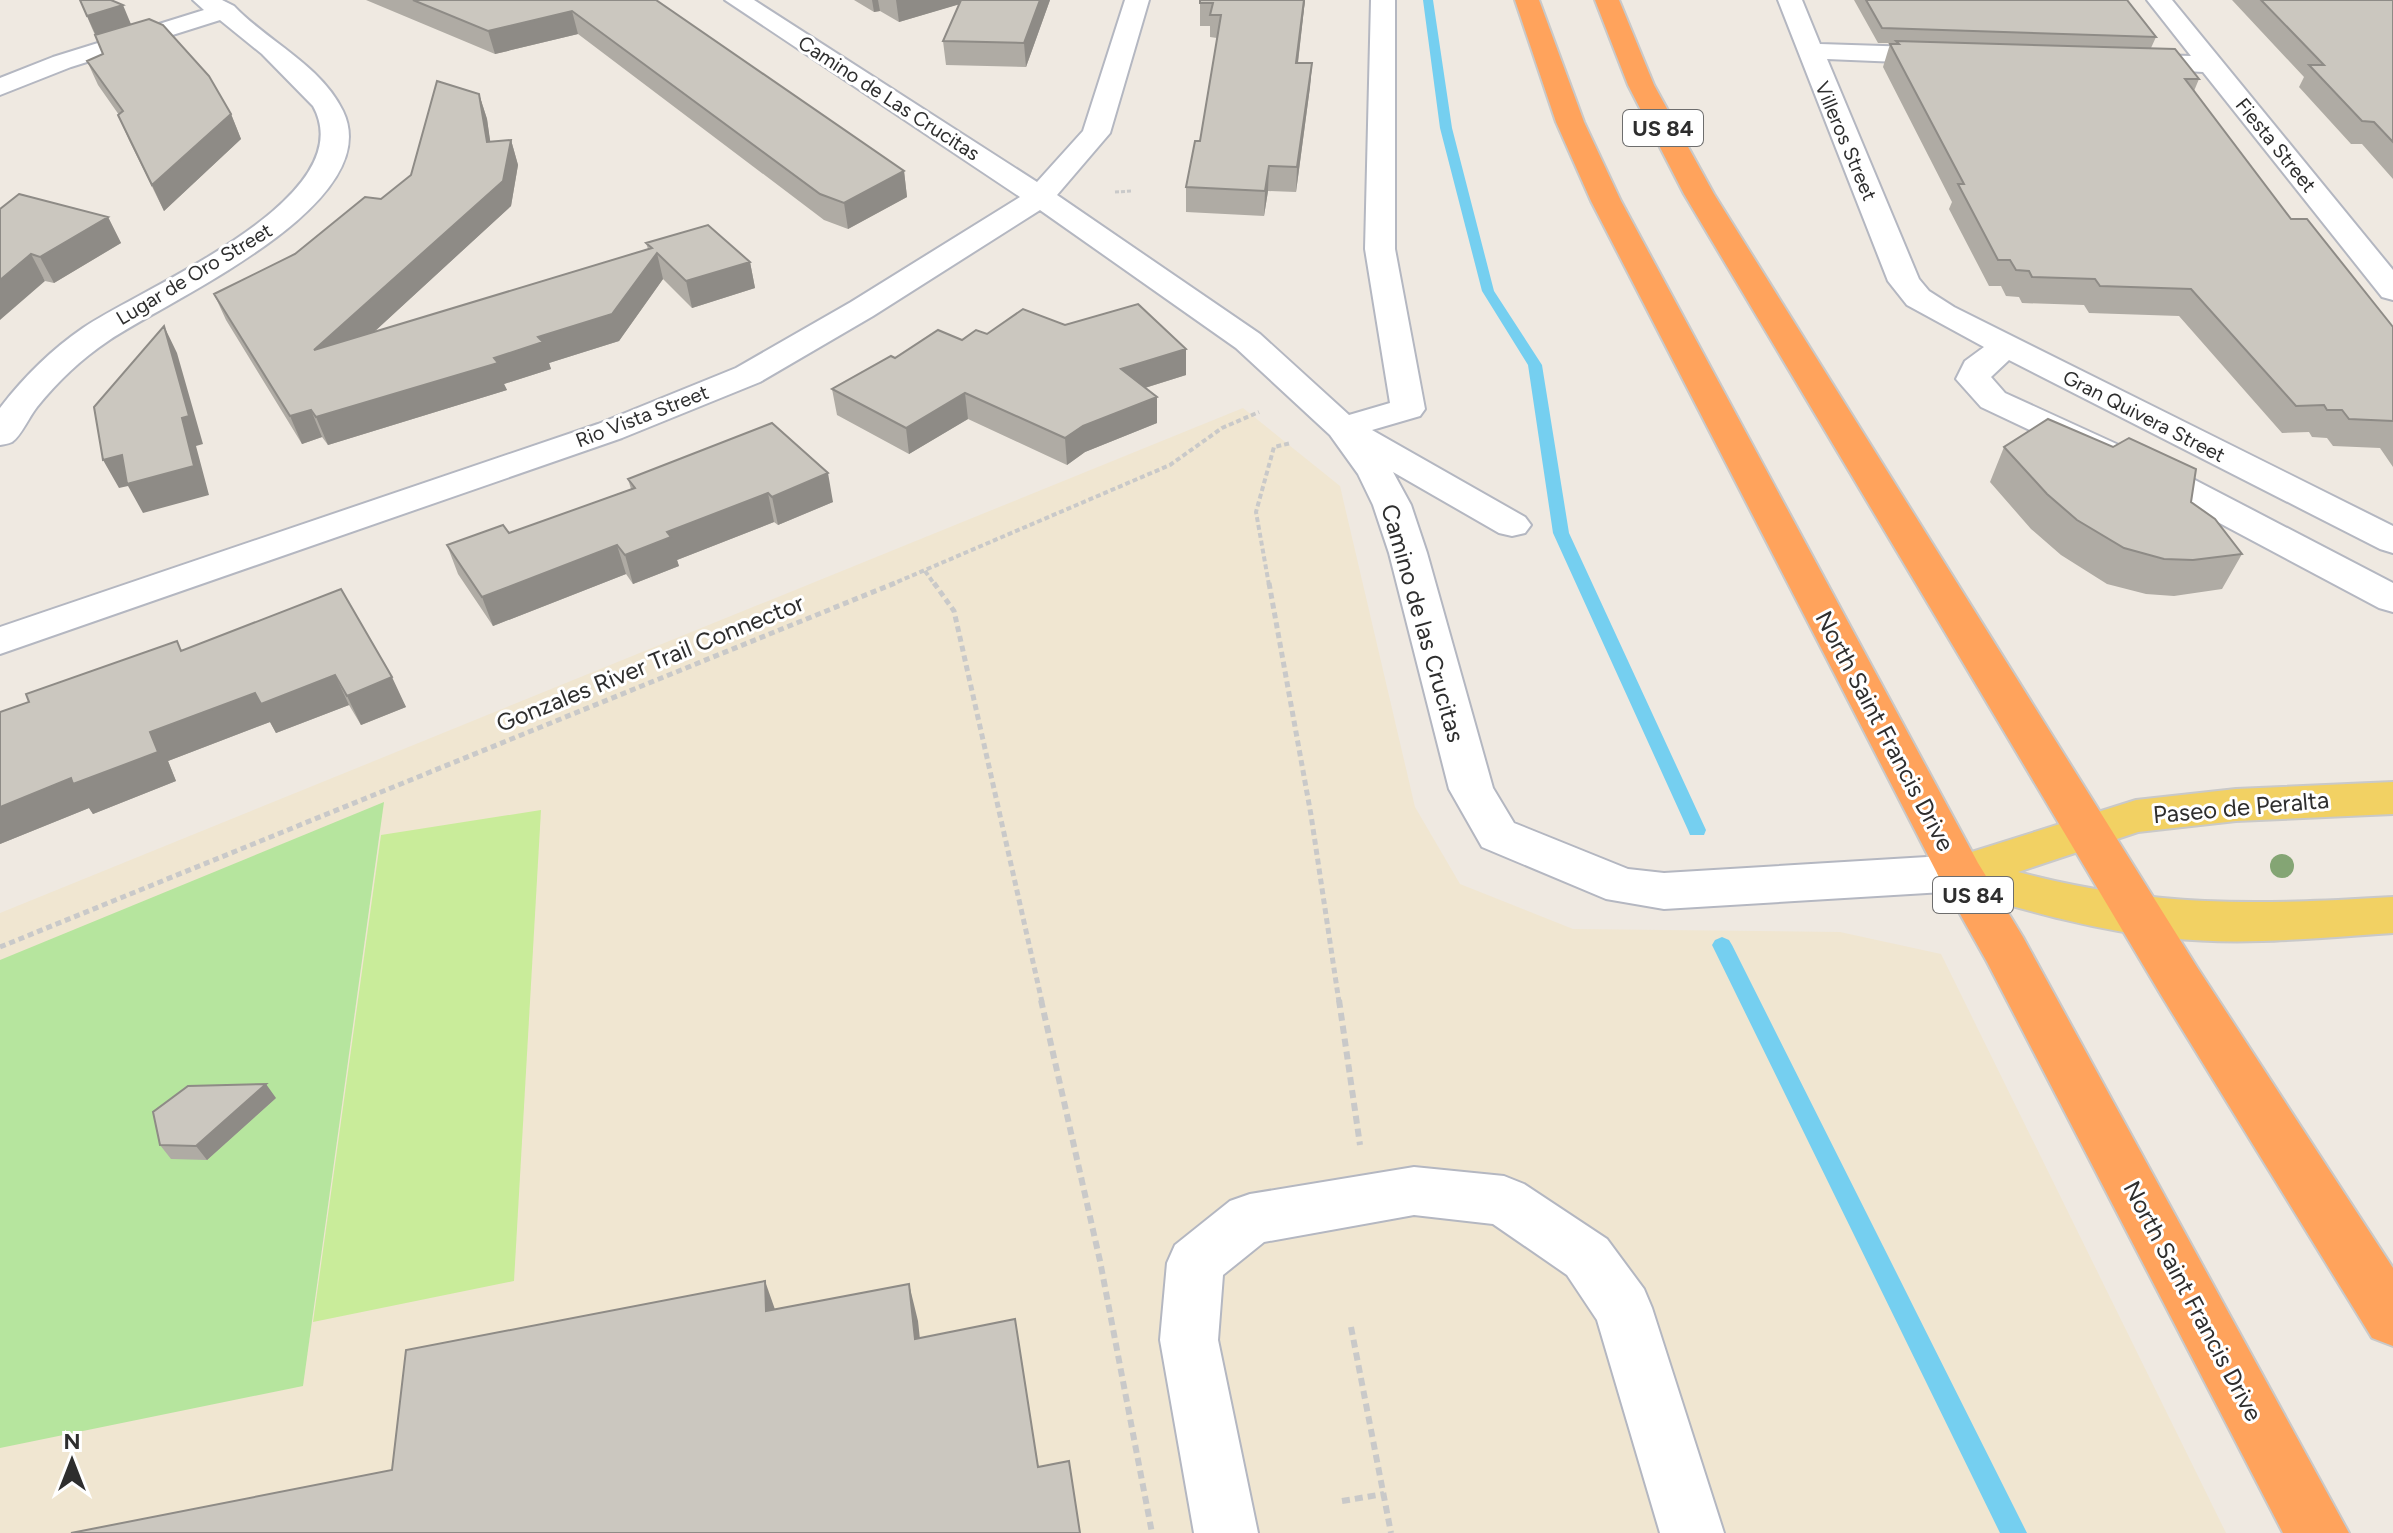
<svg xmlns="http://www.w3.org/2000/svg" width="2393" height="1533" viewBox="0 0 2393 1533" font-family="Figtree,sans-serif">
<rect width="100%" height="100%" fill="#efe9e1"/>
<path fill="#f0e6d1" d="M 1243,408 L 1340,486 L 1415,807 L 1460,884 L 1573,929 L 1840,932 L 1941,954 L 2226,1533 L 0,1533 L 0,913 Z"/>
<path fill="#b6e59e" d="M 384,802 L 303,1386 L 0,1448 L 0,960 Z"/>
<path fill="#c9ec9a" d="M 541,810 L 514,1281 L 313,1322 L 381,835 Z"/>
<g fill="none" stroke-linecap="round" stroke-linejoin="round">
<path fill="#75cff0" fill-rule="evenodd" d="M 1423,0 L 1433,0 L 1452,128 L 1494,291 L 1542,365 L 1569,533 L 1706,830 L 1704,835 L 1690,835 L 1688,830 L 1553,533 L 1528,365 L 1482,291 L 1440,128 Z
M 1722,937 L 1729,940 L 1732,945 L 2027,1533 L 2000,1533 L 1712,945 L 1715,940 Z"/>
<g stroke="#b4b7c1" stroke-width="4">
<path id="minor" d="M 193,0 L 222,0 L 234,6 C 267,41 321,65 343,111 C 388,205 166,301 108,341 C 81,359 57,382 37,407 C 29,417 21,436 12,442 C 8,444 4,444 0,445 L 0,408 C 23,378 51,350 83,328 C 139,289 365,199 313,106 L 262,54 L 220,20 L 71,67 L 0,95 L 0,78 L 53,57 L 204,10 Z
M 725,0 L 754,0 L 1037,182 L 1083,131 L 1125,0 L 1149,0 L 1110,133 L 1057,195 L 1260,334 L 1349,415 L 1390,403 L 1365,249 L 1371,0 L 1395,0 L 1395,249 L 1425,409 L 1420,416 L 1372,430 L 1525,517 L 1531,525 L 1525,533 L 1512,536 L 1499,533 L 1393,472 L 1411,505 L 1427,553 L 1493,788 L 1514,823 L 1628,869 L 1664,873 L 1960,855 L 1977,861 L 1983,873 L 1977,885 L 1960,891 L 1664,909 L 1606,899 L 1482,847 L 1449,789 L 1389,553 L 1373,505 L 1358,474 L 1330,435 L 1236,348 L 1040,210 L 873,316 L 760,382 L 622,438 L 0,654 L 0,627 L 598,424 L 736,368 L 851,302 L 1020,197 Z
M 1778,0 L 1802,0 L 1820,44 L 1946,48 L 1959,56 L 1946,64 L 1827,59 L 1919,279 L 1929,291 L 1954,307 L 2393,526 L 2393,553 L 2380,549 L 2009,360 L 1991,377 L 2005,393 L 2193,479 L 2393,583 L 2393,612 L 2379,608 L 2167,495 L 1981,407 L 1956,379 L 1965,361 L 1984,347 L 1907,305 L 1888,281 Z
M 2147,0 L 2172,0 L 2393,270 L 2393,300 L 2382,297 L 2203,72 L 2118,67 L 2114,62 L 2127,54 L 2191,56 Z
M 1414,1167 L 1504,1176 L 1524,1184 L 1607,1239 L 1644,1289 L 1652,1308 L 1724,1533 L 1660,1533 L 1597,1320 L 1567,1275 L 1493,1224 L 1414,1215 L 1264,1242 L 1223,1275 L 1218,1340 L 1258,1533 L 1194,1533 L 1160,1340 L 1167,1263 L 1175,1245 L 1230,1201 L 1250,1194 Z"/>
</g>
<g stroke="#c9c9c9" stroke-width="4">
<path id="major" d="M 2393,782 L 2393,814 L 2236,821 L 2138,832 L 2018,872 C 2154,908 2255,905 2393,897 L 2393,933 C 2318,938 2242,946 2168,938 C 2097,931 2028,911 1960,891 L 1943,885 L 1937,873 L 1943,861 L 2136,800 L 2236,789 Z"/>
</g>
<g stroke="#c9c9c9" stroke-width="4">
<path id="highway" d="M 1515,0 L 1539,0 L 1584,122 L 1621,201 L 1978,863 L 2023,937 L 2349,1533 L 2283,1533 L 1987,962 L 1937,873 L 1591,201 L 1556,122 Z
M 1595,0 L 1619,0 L 1654,85 L 1714,194 L 2197,967 L 2393,1268 L 2393,1346 L 2372,1338 L 2161,995 L 1684,194 L 1628,85 Z"/>
</g>
<path stroke="#c9c9c9" stroke-width="3" stroke-dasharray="4 2" stroke-linecap="butt" d="M 1115,192 L 1133,191"/>
<path stroke="#c9c9c9" stroke-width="4" stroke-dasharray="5 3" stroke-linecap="butt" d="M 925,571 L 935,585
M 890,585 L 1170,465 L 1222,428 L 1259,412
M 1269,585 L 1256,512 L 1274,447 L 1291,443"/>
<path stroke="#c9c9c9" stroke-width="5" stroke-dasharray="6 4" stroke-linecap="butt" d="M 934,583 L 954,611 L 1042,1002
M 1269,583 L 1311,815 L 1339,1002
M 0,947 L 895,583"/>
<path stroke="#c9c9c9" stroke-width="6" stroke-dasharray="8 5" stroke-linecap="butt" d="M 1041,1000 L 1100,1261 L 1152,1533
M 1339,1000 L 1360,1145
M 1351,1327 L 1391,1533
M 1342,1501 L 1384,1494"/>
<use href="#minor" fill="#fff" fill-rule="evenodd"/>
<use href="#major" fill="#f2d163" fill-rule="evenodd"/>
<use href="#highway" fill="#ffa35c" fill-rule="evenodd"/>
</g>
<circle fill="#84a574" cx="2282" cy="866" r="12"/>
<path fill="#afaba4" d="M 80,0 L 131,24 L 231,114 L 241,139 L 164,211 L 129,140 L 118,115 L 119,115 L 98,85 L 87,61 L 103,54 Z
M 366,0 L 656,0 L 904,171 L 907,197 L 848,229 L 824,220 L 578,34 L 495,54 Z
M 854,0 L 1050,0 L 1026,67 L 946,65 L 943,41 L 959,4 L 899,22 L 880,11 L 874,12 Z
M 1305,0 L 1298,63 L 1312,63 L 1310,87 L 1296,192 L 1268,191 L 1264,216 L 1186,212 L 1186,187 L 1200,141 L 1217,38 L 1210,37 L 1210,26 L 1200,26 L 1200,3 Z
M 1854,0 L 2127,0 L 2156,37 L 2151,48 L 2199,79 L 2194,91 L 2291,219 L 2393,327 L 2393,467 L 2380,448 L 2333,446 L 2327,438 L 2312,437 L 2309,432 L 2282,433 L 2179,316 L 2089,313 L 2084,305 L 2022,303 L 2019,297 L 2006,296 L 2001,286 L 1989,286 L 1949,209 L 1952,202 L 1883,67 L 1890,44 L 1896,43 L 1878,43 Z
M 2232,0 L 2393,0 L 2393,179 L 2362,144 L 2351,144 L 2299,87 L 2304,77 Z
M 479,94 L 487,119 L 490,142 L 511,140 L 518,165 L 511,206 L 374,332 L 648,249 L 646,243 L 750,262 L 755,288 L 692,308 L 663,279 L 619,341 L 549,363 L 551,369 L 504,384 L 507,390 L 328,445 L 322,437 L 302,444 L 226,320 L 214,294 L 295,254 L 381,199 L 411,175 Z
M 0,209 L 108,217 L 121,243 L 54,283 L 45,281 Z
M 987,334 L 1186,375 L 1145,388 L 1157,397 L 1157,423 L 1085,452 L 1067,465 L 968,419 L 909,454 L 837,415 L 832,389 L 895,358 Z
M 772,423 L 833,502 L 778,525 L 774,522 L 677,560 L 679,566 L 633,584 L 626,574 L 493,626 L 458,574 L 447,545 L 509,533 L 631,489 L 628,479 Z
M 2004,447 L 2191,502 L 2242,554 L 2222,589 L 2174,596 L 2146,594 L 2107,584 L 2061,555 L 2031,529 L 1990,482 Z
M 341,589 L 406,707 L 361,725 L 349,705 L 276,733 L 270,722 L 168,761 L 176,781 L 93,814 L 89,808 L 0,844 L 0,712 L 182,651 Z
M 276,1098 L 207,1160 L 171,1159 L 160,1145 Z"/>
<path fill="#8e8b86" d="M 872,0 L 878,0 L 880,11 L 874,12 Z
M 896,0 L 974,0 L 899,22 Z
M 1040,0 L 1050,0 L 1026,67 L 1024,43 Z
M 1304,0 L 1305,0 L 1295,87 L 1296,63 Z
M 123,5 L 133,29 L 98,40 L 87,16 Z
M 572,11 L 578,34 L 495,54 L 488,31 Z
M 1312,63 L 1310,87 L 1296,192 L 1297,167 Z
M 479,94 L 487,119 L 494,167 L 487,142 Z
M 231,114 L 241,139 L 164,211 L 152,185 Z
M 511,140 L 518,165 L 511,206 L 325,377 L 314,350 Z
M 1269,166 L 1268,191 L 1264,216 L 1265,191 Z
M 904,171 L 907,197 L 848,229 L 844,203 Z
M 108,217 L 121,243 L 54,283 L 40,257 Z
M 657,253 L 663,279 L 619,341 L 549,363 L 551,369 L 504,384 L 507,390 L 328,445 L 316,417 L 494,358 L 538,337 Z
M 31,254 L 45,281 L 0,320 L 0,280 Z
M 750,262 L 755,288 L 692,308 L 686,281 Z
M 164,326 L 177,353 L 203,444 L 196,446 L 209,495 L 143,513 L 128,486 L 119,488 L 103,460 Z
M 1186,349 L 1186,375 L 1122,395 L 1121,369 Z
M 965,393 L 968,419 L 909,454 L 906,428 Z
M 1157,397 L 1157,423 L 1085,452 L 1067,465 L 1065,438 L 1083,426 Z
M 311,410 L 322,437 L 302,444 L 290,416 Z
M 828,473 L 833,502 L 778,525 L 772,497 Z
M 768,493 L 774,522 L 677,560 L 679,566 L 633,584 L 625,555 L 667,532 Z
M 617,545 L 626,574 L 493,626 L 482,597 Z
M 335,675 L 349,705 L 276,733 L 270,722 L 168,761 L 176,781 L 93,814 L 89,808 L 0,844 L 0,807 L 150,732 L 255,693 Z
M 392,677 L 406,707 L 361,725 L 347,696 Z
M 266,1084 L 276,1098 L 207,1160 L 196,1146 Z
M 765,1281 L 778,1318 L 766,1311 Z
M 909,1284 L 918,1321 L 924,1376 L 915,1339 Z"/>
<path fill="#cbc7bf" stroke="#8e8b86" stroke-width="2" d="M 80,0 L 111,0 L 123,5 L 87,16 Z
M 413,0 L 656,0 L 904,171 L 844,203 L 820,194 L 572,11 L 488,31 Z
M 961,0 L 1040,0 L 1024,43 L 943,41 Z
M 1200,0 L 1304,0 L 1296,63 L 1312,63 L 1297,167 L 1269,166 L 1265,191 L 1186,187 L 1195,141 L 1200,141 L 1221,15 L 1210,15 L 1213,3 L 1200,3 Z
M 1866,0 L 2127,0 L 2156,37 L 1882,28 Z
M 2261,0 L 2393,0 L 2393,142 L 2374,122 L 2362,121 L 2309,65 L 2324,65 Z
M 149,19 L 163,25 L 209,76 L 231,114 L 152,185 L 118,115 L 123,111 L 87,61 L 103,54 L 95,35 Z
M 1896,41 L 2175,49 L 2199,79 L 2185,79 L 2291,219 L 2307,219 L 2393,327 L 2393,421 L 2349,419 L 2342,410 L 2327,410 L 2324,405 L 2296,406 L 2191,289 L 2100,286 L 2095,279 L 2032,277 L 2029,271 L 2016,270 L 2010,260 L 1998,260 L 1958,184 L 1964,184 L 1890,44 L 1899,44 Z
M 437,81 L 479,94 L 487,142 L 511,140 L 503,181 L 314,350 L 652,248 L 646,243 L 708,225 L 750,262 L 686,281 L 657,253 L 612,314 L 538,337 L 543,342 L 494,358 L 498,363 L 316,417 L 311,410 L 290,416 L 214,294 L 295,254 L 365,197 L 381,199 L 411,175 Z
M 19,194 L 108,217 L 40,257 L 31,254 L 0,280 L 0,209 Z
M 1138,304 L 1186,349 L 1121,369 L 1157,397 L 1083,426 L 1065,438 L 965,393 L 906,428 L 832,389 L 891,356 L 895,358 L 938,330 L 962,340 L 976,330 L 987,334 L 1023,309 L 1065,325 Z
M 164,326 L 189,416 L 182,418 L 194,466 L 127,484 L 122,455 L 103,460 L 94,407 Z
M 2048,419 L 2113,447 L 2129,438 L 2196,469 L 2191,502 L 2215,519 L 2242,554 L 2193,560 L 2164,559 L 2124,548 L 2077,520 L 2047,494 L 2004,447 Z
M 772,423 L 828,473 L 772,497 L 768,493 L 667,532 L 671,537 L 625,555 L 617,545 L 482,597 L 447,545 L 503,525 L 509,533 L 635,488 L 628,479 Z
M 341,589 L 392,677 L 347,696 L 335,675 L 261,704 L 255,693 L 150,732 L 158,752 L 73,784 L 71,778 L 0,807 L 0,712 L 29,702 L 26,694 L 177,641 L 181,651 Z
M 266,1084 L 196,1146 L 160,1145 L 153,1112 L 188,1086 Z
M 765,1281 L 766,1311 L 909,1284 L 915,1339 L 1015,1319 L 1038,1467 L 1069,1461 L 1080,1533 L 71,1533 L 392,1470 L 406,1350 Z"/>
<g text-anchor="middle" dominant-baseline="central" stroke-width="6" stroke-linejoin="round" paint-order="stroke">
<g font-size="20" fill="#2e2e2e" stroke="#fff">
<text transform="translate(889 98) rotate(33)">Camino de Las Crucitas</text>
<text transform="translate(1846 141) rotate(67)">Villeros Street</text>
<text transform="translate(2276 145) rotate(51)">Fiesta Street</text>
<text transform="translate(194 274) rotate(-31)">Lugar de Oro Street</text>
<text transform="translate(642 416) rotate(-21)">Rio Vista Street</text>
<text transform="translate(2144 416) rotate(27)">Gran Quivera Street</text>
</g>
<g fill="#fff" stroke="#6d6d6d" stroke-width="2">
<rect x="1623" y="110" width="80" height="36" rx="6"/>
<rect x="1933" y="877" width="80" height="36" rx="6"/>
</g>
<g font-size="22" font-weight="bold" fill="#2e2e2e">
<text x="1663" y="128">US 84</text>
<text x="1973" y="895">US 84</text>
</g>
<g font-size="24" fill="#2e2e2e" stroke="#fff">
<text transform="translate(1423 623) rotate(74)">Camino de las Crucitas</text>
<text transform="translate(650 663) rotate(-22)">Gonzales River Trail Connector</text>
<text transform="translate(1885 731) rotate(62)">North Saint Francis Drive</text>
<text transform="translate(2241 807) rotate(-5)">Paseo de Peralta</text>
<text transform="translate(2193 1301) rotate(62)">North Saint Francis Drive</text>
</g>
</g>
<g transform="translate(72 1461)" stroke="#ffffff" stroke-width="6" paint-order="stroke">
<path d="M0-6L14 30L0 20L-14 30Z" fill="#2e2e2e"/>
<text y="-12" font-size="22" font-weight="bold" text-anchor="middle" fill="#2e2e2e">N</text>
</g>
</svg>
